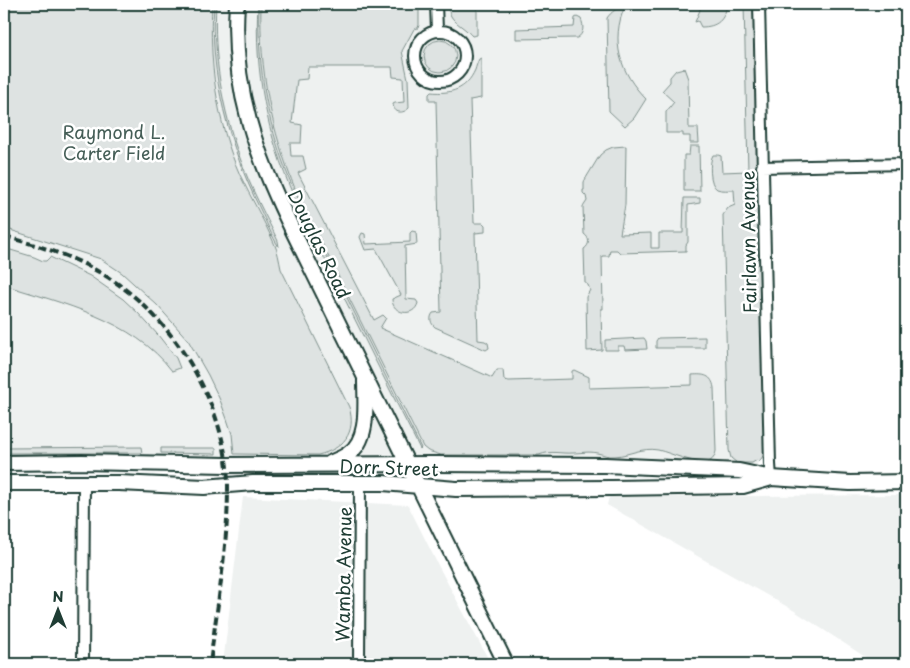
<svg xmlns="http://www.w3.org/2000/svg" width="910" height="668" viewBox="0 0 910 668" font-family="'Playpen Sans',sans-serif">
<rect width="100%" height="100%" fill="#fff"/>
<filter id="ink" filterUnits="userSpaceOnUse"><feTurbulence type="fractalNoise" baseFrequency=".02" numOctaves="2"/><feDisplacementMap in="SourceGraphic" scale="10" xChannelSelector="R" yChannelSelector="G"/><feConvolveMatrix kernelMatrix="1 2 1 2 8 2 1 2 1" color-interpolation-filters="sRGB"/></filter>
<g filter="url(#ink)">
<path fill="#eef1f0" d="M 4,4 L 759,4 L 764,452 L 762,459 L 756,465 L 323,456 L 4,455 Z
M 906,495 L 906,664 L 876,664 L 793,610 L 607,505 L 609,497 Z
M 243,497 L 408,505 L 439,567 L 491,664 L 223,664 Z"/>
<path fill="#dee3e2" stroke="#7e908b" d="M 4,4 L 212,4 C 209,61 216,121 240,175 C 251,198 264,220 274,243 C 278,251 279,260 281,269 L 349,407 C 357,433 343,449 318,455 L 234,454 L 232,434 L 227,419 L 220,400 L 208,375 L 188,340 L 157,305 L 122,273 L 101,259 L 4,228 Z
M 214,4 L 216,4 C 213,56 222,109 240,158 C 250,187 265,214 278,241 L 279,247 C 272,237 266,221 260,209 C 229,146 209,75 214,4 Z
M 258,4 L 259,4 C 257,68 268,131 294,190 L 421,448 L 420,449 L 393,396 L 294,197 C 267,134 254,72 258,4 Z
M 261,4 L 419,4 L 419,25 L 418,28 L 414,29 L 402,51 L 408,79 L 409,108 C 403,114 394,114 393,104 L 395,103 L 404,102 L 403,78 L 393,77 L 392,67 L 308,67 L 307,79 L 297,80 L 292,123 L 302,125 L 301,143 L 290,143 L 291,156 L 303,156 L 306,169 L 298,173 L 374,320 L 383,315 L 386,318 L 380,328 L 488,376 L 492,378 L 497,370 L 503,370 L 504,380 L 509,381 L 572,379 L 572,371 L 574,370 L 589,377 L 589,388 L 692,385 L 692,375 C 704,374 712,375 714,388 L 716,451 C 715,456 713,461 707,462 C 694,464 671,453 658,450 C 642,447 630,455 615,456 C 608,457 603,454 597,453 C 589,451 581,453 573,453 C 560,454 552,450 539,455 L 441,455 L 428,451 L 423,447 L 296,191 C 271,130 259,70 261,4 Z
M 448,4 L 477,4 L 477,35 L 472,36 C 462,24 448,22 448,4 Z
M 699,4 L 727,4 C 725,20 717,27 701,27 L 698,21 L 695,22 L 700,10 Z
M 744,4 L 756,4 L 765,447 L 763,456 L 759,462 L 757,460 L 752,463 L 737,463 L 731,458 L 729,450 L 723,215 L 728,208 L 735,205 L 734,190 C 729,190 722,191 717,189 C 709,185 709,161 713,155 L 718,155 L 721,156 L 722,172 L 748,171 Z
M 625,6 C 610,41 620,73 646,99 L 634,118 L 625,126 L 609,111 L 607,18 C 611,12 618,7 625,6 Z
M 577,17 L 581,19 C 584,26 584,34 577,38 L 516,39 L 516,29 L 574,27 L 575,18 Z
M424 56a16 16 0 1 1 32 0a16 16 0 1 1-32 0Z
M 481,58 L 481,98 L 470,100 L 474,223 L 483,223 L 485,225 L 485,232 L 475,233 L 478,340 L 485,341 L 488,343 L 489,348 L 486,350 L 435,327 C 431,324 429,318 433,313 L 441,312 L 436,101 L 429,101 L 429,94 L 431,92 C 451,94 466,90 475,70 C 476,67 477,63 479,59 Z
M 684,68 L 688,79 L 689,128 L 698,128 L 699,143 L 690,143 L 690,136 L 683,136 L 683,133 L 666,133 L 666,112 L 674,102 L 662,91 L 670,82 L 670,77 L 676,70 Z
M 626,146 L 625,205 L 620,234 L 651,233 L 651,248 L 659,248 L 659,233 L 683,233 L 684,198 L 700,198 L 700,203 L 688,205 L 688,242 L 686,245 L 686,251 L 620,253 L 617,250 L 610,250 L 609,256 L 602,256 L 603,309 L 601,309 L 602,350 L 587,351 L 586,297 L 590,290 L 588,285 L 585,283 L 584,249 C 590,245 590,238 584,234 L 583,207 L 587,201 L 586,196 L 583,193 L 583,190 L 584,190 L 584,182 L 586,178 L 600,155 L 606,150 L 613,147 Z
M 690,146 L 699,146 L 700,191 L 684,191 L 684,155 L 689,155 Z
M 412,231 L 416,232 L 417,244 L 405,246 L 406,299 L 416,300 L 418,303 C 414,318 392,314 392,299 L 401,295 L 376,249 L 365,250 L 360,237 L 362,233 L 365,234 L 366,244 L 410,242 L 410,233 Z
M 4,248 L 34,257 L 43,261 L 46,261 L 50,257 L 90,276 L 123,299 L 138,313 L 158,335 L 176,358 L 180,368 L 172,371 C 134,320 61,303 4,285 Z
M 705,337 L 705,348 L 656,348 L 656,341 L 658,338 Z
M 644,338 L 646,341 L 647,349 L 625,350 L 624,346 L 618,346 L 618,350 L 605,350 L 605,340 Z
M 141,447 L 142,453 L 4,453 L 4,448 Z
M 161,448 L 216,448 L 216,454 L 161,453 Z"/>
<g fill="none" stroke-linecap="round" stroke-linejoin="round">
<g stroke="#1f3d34" stroke-width="14">
<path id="street" d="M 436,4 L 437,30
M 759,4 L 770,464 L 771,478
M415 56a25 25 0 1 1 50 0a25 25 0 1 1-50 0Z
M 762,167 L 906,164
M 83,664 L 84,483
M 359,664 L 360,483"/>
</g>
<g stroke="#1f3d34" stroke-width="18">
<path id="secondary" d="M 237,4 C 231,87 256,155 292,229 L 506,664
M 4,463 L 82,462 L 226,465 L 434,464 L 605,465 L 739,471 L 771,478 L 850,483 L 906,482
M 330,463 C 336,460 343,458 348,454 C 370,440 365,403 365,380
M 4,483 L 119,483 L 204,487 L 253,483 L 383,483 L 456,489 L 612,488 L 743,486 L 768,479"/>
</g>
<use href="#street" stroke="#fff" stroke-width="10"/>
<use href="#secondary" stroke="#fff" stroke-width="14"/>
<path stroke="#1f3d34" stroke-width="4" stroke-dasharray="8 4" stroke-linecap="butt" d="M 4,236 C 36,245 70,255 99,272 C 171,312 228,405 228,487 C 228,546 217,606 210,664"/>
</g>
</g>
<g text-anchor="middle" dominant-baseline="central" stroke-width="5" stroke-linejoin="round" paint-order="stroke">
<g font-size="18" fill="#455e57" stroke="#fff">
<text x="114" y="131">Raymond L.<tspan x="114" dy="21">Carter Field</tspan></text>
</g>
<g font-size="18" fill="#1f3d34" stroke="#fff">
<text transform="translate(748 242) rotate(-91)">Fairlawn Avenue</text>
<text transform="translate(320 244) rotate(64)">Douglas Road</text>
<text transform="translate(389 467) rotate(2)">Dorr Street</text>
<text transform="translate(343 574) rotate(-89)">Wamba Avenue</text>
</g>
</g>
<rect width="910" height="668" fill="none" stroke="#fff" stroke-width="20"/>
<rect x="10" y="10" width="890" height="648" fill="none" stroke="#1f3d34" stroke-width="2" filter="url(#ink)"/>
<g transform="translate(58 610)" stroke="#ffffff" stroke-width="4" paint-order="stroke">
<path d="M0-4L9 19L0 12L-9 19Z" fill="#1f3d34"/>
<text y="-8" font-size="14" font-weight="bold" text-anchor="middle" fill="#1f3d34">N</text>
</g>
</svg>
